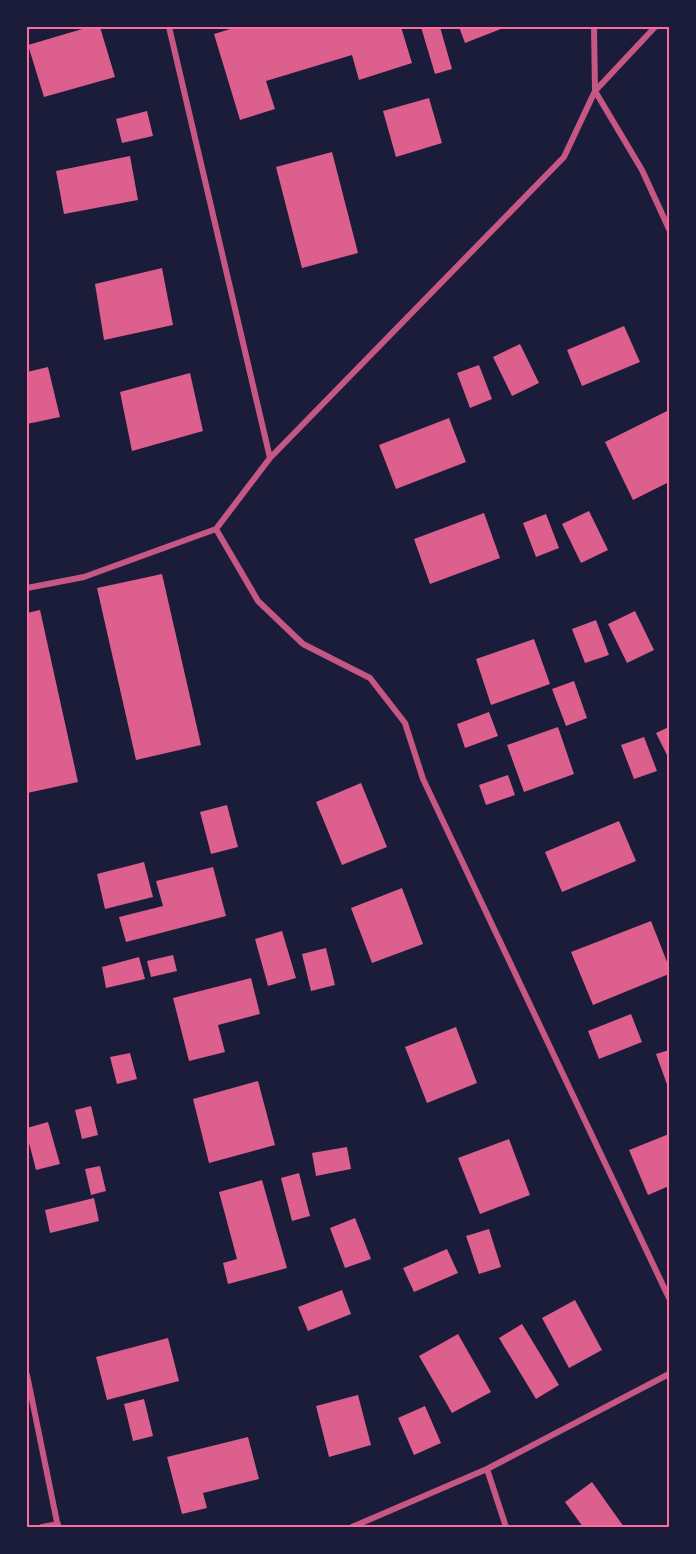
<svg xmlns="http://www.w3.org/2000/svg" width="696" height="1554" viewBox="0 0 696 1554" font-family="'Work Sans',sans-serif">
<rect width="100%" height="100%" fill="#1b1b3a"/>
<path fill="#dd5f8e" d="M 89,27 L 100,27 L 115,77 L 44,97 L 28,45 Z
M 237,27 L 401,27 L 412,63 L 359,80 L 352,55 L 266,81 L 275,109 L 240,120 L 214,34 Z
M 421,27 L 440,27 L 452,69 L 435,74 Z
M 459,27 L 506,27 L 465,43 Z
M 429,98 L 442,143 L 396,157 L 383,111 Z
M 147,111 L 153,136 L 122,143 L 116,119 Z
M 332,152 L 358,253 L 302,268 L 276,167 Z
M 130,156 L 138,200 L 64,214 L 56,171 Z
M 162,268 L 173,325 L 104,340 L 95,284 Z
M 624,326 L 640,362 L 582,386 L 567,350 Z
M 520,344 L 539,383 L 512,396 L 493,357 Z
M 479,365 L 492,399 L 470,408 L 457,373 Z
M 48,367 L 60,417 L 27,424 L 27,372 Z
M 190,373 L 203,431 L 132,451 L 120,392 Z
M 669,410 L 669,482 L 633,500 L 605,442 Z
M 449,418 L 466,462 L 396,489 L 379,445 Z
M 589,511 L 608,550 L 581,563 L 562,524 Z
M 484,513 L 500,558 L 430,584 L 414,539 Z
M 546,514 L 559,548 L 536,557 L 523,523 Z
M 162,574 L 201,745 L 136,760 L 97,588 Z
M 40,610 L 78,782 L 27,793 L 27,613 Z
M 635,611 L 654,650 L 627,663 L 608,624 Z
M 596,620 L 609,655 L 585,663 L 572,629 Z
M 534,639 L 550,684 L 491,705 L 476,659 Z
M 574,681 L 587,718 L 566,726 L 552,689 Z
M 489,712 L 498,736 L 465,748 L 457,724 Z
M 558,727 L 574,774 L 524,792 L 507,745 Z
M 669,727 L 669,759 L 656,733 Z
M 644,737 L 657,771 L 634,779 L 621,745 Z
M 508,775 L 515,795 L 486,805 L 479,785 Z
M 361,783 L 387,847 L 342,865 L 316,802 Z
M 227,805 L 238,847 L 211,854 L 200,812 Z
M 619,821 L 636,861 L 562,892 L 545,852 Z
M 144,862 L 153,897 L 105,909 L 97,874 Z
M 213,867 L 226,916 L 126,942 L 119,917 L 163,906 L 156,881 Z
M 402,888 L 423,944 L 372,963 L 351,908 Z
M 651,921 L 669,967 L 669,974 L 593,1005 L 571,952 Z
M 282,931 L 296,978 L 268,986 L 255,939 Z
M 326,948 L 335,985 L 311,991 L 302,954 Z
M 173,955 L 177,971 L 151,977 L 147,961 Z
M 139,957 L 145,979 L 106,988 L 102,967 Z
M 251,978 L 260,1014 L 218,1025 L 225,1052 L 189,1061 L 173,998 Z
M 631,1014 L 642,1042 L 599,1059 L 588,1031 Z
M 456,1027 L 477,1083 L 427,1103 L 405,1047 Z
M 669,1050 L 669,1090 L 656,1054 Z
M 130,1053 L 137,1079 L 117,1084 L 110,1057 Z
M 258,1081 L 275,1145 L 209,1163 L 193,1099 Z
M 91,1106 L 98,1135 L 82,1139 L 75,1110 Z
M 48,1122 L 60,1164 L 36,1170 L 27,1135 L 27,1128 Z
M 669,1134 L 669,1186 L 648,1195 L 629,1150 Z
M 509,1139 L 530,1195 L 480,1214 L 458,1158 Z
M 347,1147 L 351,1169 L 316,1176 L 312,1153 Z
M 100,1166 L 106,1191 L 91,1195 L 85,1169 Z
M 299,1173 L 310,1216 L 292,1221 L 281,1178 Z
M 262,1180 L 287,1268 L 228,1284 L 223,1263 L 237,1259 L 219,1192 Z
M 94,1198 L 99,1221 L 50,1233 L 45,1210 Z
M 355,1218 L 371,1259 L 345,1268 L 330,1228 Z
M 489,1229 L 501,1267 L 479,1274 L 466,1236 Z
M 447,1249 L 458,1273 L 414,1292 L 403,1268 Z
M 342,1290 L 351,1314 L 308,1331 L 298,1307 Z
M 575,1300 L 602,1350 L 569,1368 L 542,1318 Z
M 522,1324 L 559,1385 L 536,1399 L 499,1338 Z
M 458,1334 L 491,1392 L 452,1413 L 419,1356 Z
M 168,1338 L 179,1381 L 107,1400 L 96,1357 Z
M 358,1395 L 371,1445 L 329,1457 L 316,1406 Z
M 144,1399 L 153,1436 L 133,1441 L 124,1404 Z
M 425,1406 L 441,1443 L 414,1455 L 398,1418 Z
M 248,1437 L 259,1479 L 203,1493 L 207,1508 L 182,1514 L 167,1457 Z
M 592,1482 L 624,1527 L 583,1527 L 565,1502 Z"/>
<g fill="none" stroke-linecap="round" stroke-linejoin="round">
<path stroke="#c65784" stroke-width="6" d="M 594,27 L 595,91 L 642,170 L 669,229
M 270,458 L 564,157 L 595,91 L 655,27
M 216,529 L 258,601 L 303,644 L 370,678 L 405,723 L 423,779 L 669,1298
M 27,588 L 84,577 L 216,529 L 270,458 L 169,27
M 27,1375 L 58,1527
M 487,1469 L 506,1527
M 42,1527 L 58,1524
M 352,1527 L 487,1469 L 669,1374"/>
</g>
<rect width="696" height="1554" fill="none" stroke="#1b1b3a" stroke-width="57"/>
<rect x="28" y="28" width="640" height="1498" fill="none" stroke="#ff6b9d" stroke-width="2"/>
</svg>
